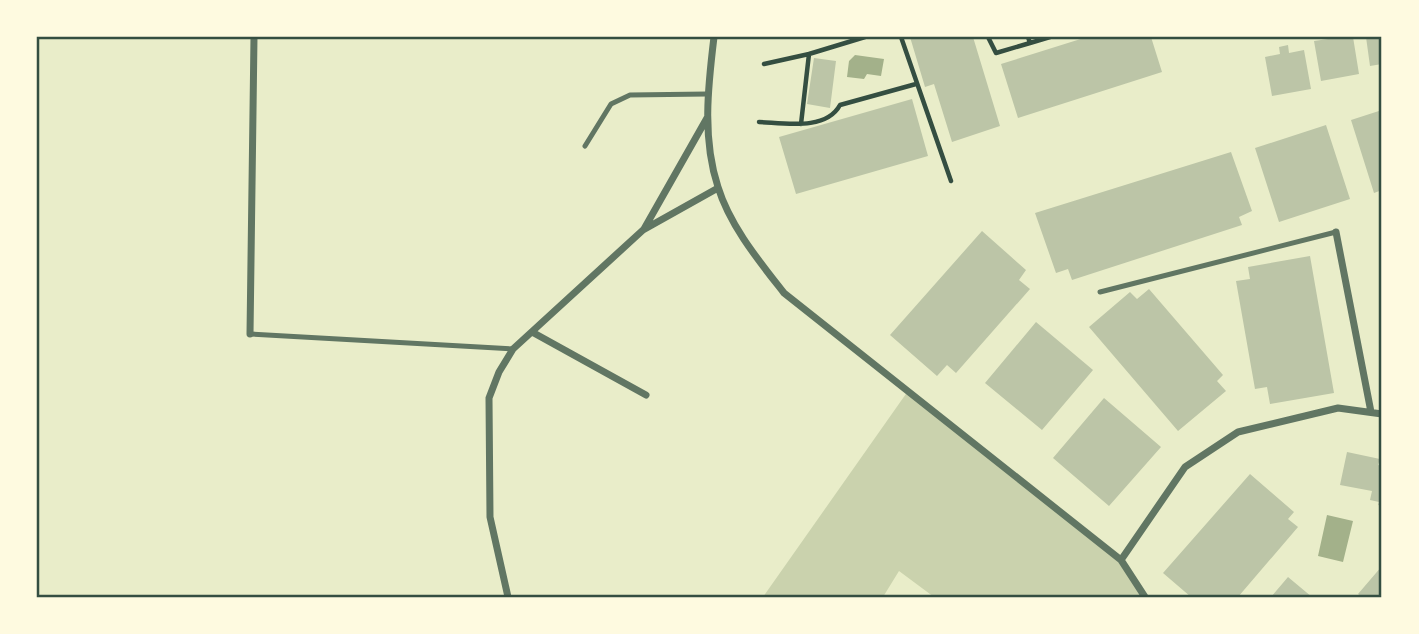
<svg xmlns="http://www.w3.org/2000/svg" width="1419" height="634" viewBox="0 0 1419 634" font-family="'Alegreya Sans',sans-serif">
<rect width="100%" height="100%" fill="#e9edc9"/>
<path fill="#cad2ad" d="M 908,391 L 1121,560 L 1144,597 L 934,597 L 899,571 L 883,597 L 763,597 Z"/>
<path fill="#a3b18a" d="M 855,55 L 884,59 L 881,76 L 867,74 L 864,79 L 847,77 L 849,61 Z
M 1327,515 L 1353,521 L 1343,562 L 1318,556 Z"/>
<path fill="#bcc5a7" d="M 910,37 L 973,37 L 1000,126 L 952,142 L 934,84 L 925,87 Z
M 1087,37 L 1151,37 L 1162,72 L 1018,118 L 1001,64 Z
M 1328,37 L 1353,37 L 1359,74 L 1321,81 L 1314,41 L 1328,39 Z
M 1366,37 L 1382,37 L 1382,64 L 1370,66 Z
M 1288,45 L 1289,53 L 1304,50 L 1311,89 L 1272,96 L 1265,57 L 1280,54 L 1279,47 Z
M 814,58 L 836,61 L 830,108 L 807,104 Z
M 912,99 L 928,156 L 796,194 L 779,137 Z
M 1382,110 L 1382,190 L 1374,193 L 1351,120 Z
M 1326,125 L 1350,199 L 1279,222 L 1255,148 Z
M 1231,152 L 1252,211 L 1239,217 L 1242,225 L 1072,280 L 1068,269 L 1056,273 L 1035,213 Z
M 982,231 L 1026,270 L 1019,280 L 1030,289 L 956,373 L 947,365 L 937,376 L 890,335 Z
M 1310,256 L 1334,393 L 1270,404 L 1267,387 L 1255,389 L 1236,281 L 1250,279 L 1248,267 Z
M 1149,289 L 1223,375 L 1217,381 L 1226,391 L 1178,431 L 1089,327 L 1130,292 L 1137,299 Z
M 1036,322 L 1093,370 L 1042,430 L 985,383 Z
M 1104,398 L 1161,447 L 1109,506 L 1053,458 Z
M 1347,452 L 1380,459 L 1378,465 L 1382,466 L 1382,506 L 1378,505 L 1379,502 L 1370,500 L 1372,491 L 1340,485 Z
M 1250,474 L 1294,512 L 1288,519 L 1298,527 L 1238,597 L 1191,597 L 1163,573 Z
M 1382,566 L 1382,597 L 1362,597 L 1358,594 Z
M 1288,577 L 1312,597 L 1271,597 Z"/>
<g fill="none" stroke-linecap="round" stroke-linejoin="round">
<path stroke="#344e41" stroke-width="4.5" d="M 901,37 L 951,181
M 988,37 L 996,53 L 1030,43 L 1028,37
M 1030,43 L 1050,37
M 764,64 L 809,54
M 759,122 C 784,123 826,131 840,105 L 916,84
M 801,124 L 809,54 L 865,37"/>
<path stroke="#617663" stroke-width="5" d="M 585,146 L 611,104 L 630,95 L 707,94
M 1100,292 L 1336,232
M 250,334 L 513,349"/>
<path stroke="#617663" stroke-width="7" d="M 714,37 C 708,86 702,139 718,187 C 730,226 759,261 784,293 L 1121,560 L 1145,597
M 644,229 L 707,118
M 1336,232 L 1371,412
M 532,332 L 646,395
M 250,334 L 254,37
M 1121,560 L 1185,467 L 1238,432 L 1338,408 L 1382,414
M 508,597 L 490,517 L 489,398 L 499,372 L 513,349 L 643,230 L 718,188"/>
</g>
<rect width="1419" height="634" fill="none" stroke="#fefae0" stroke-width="77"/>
<rect x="38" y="38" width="1342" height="558" fill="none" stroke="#344e41" stroke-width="2.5"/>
</svg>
